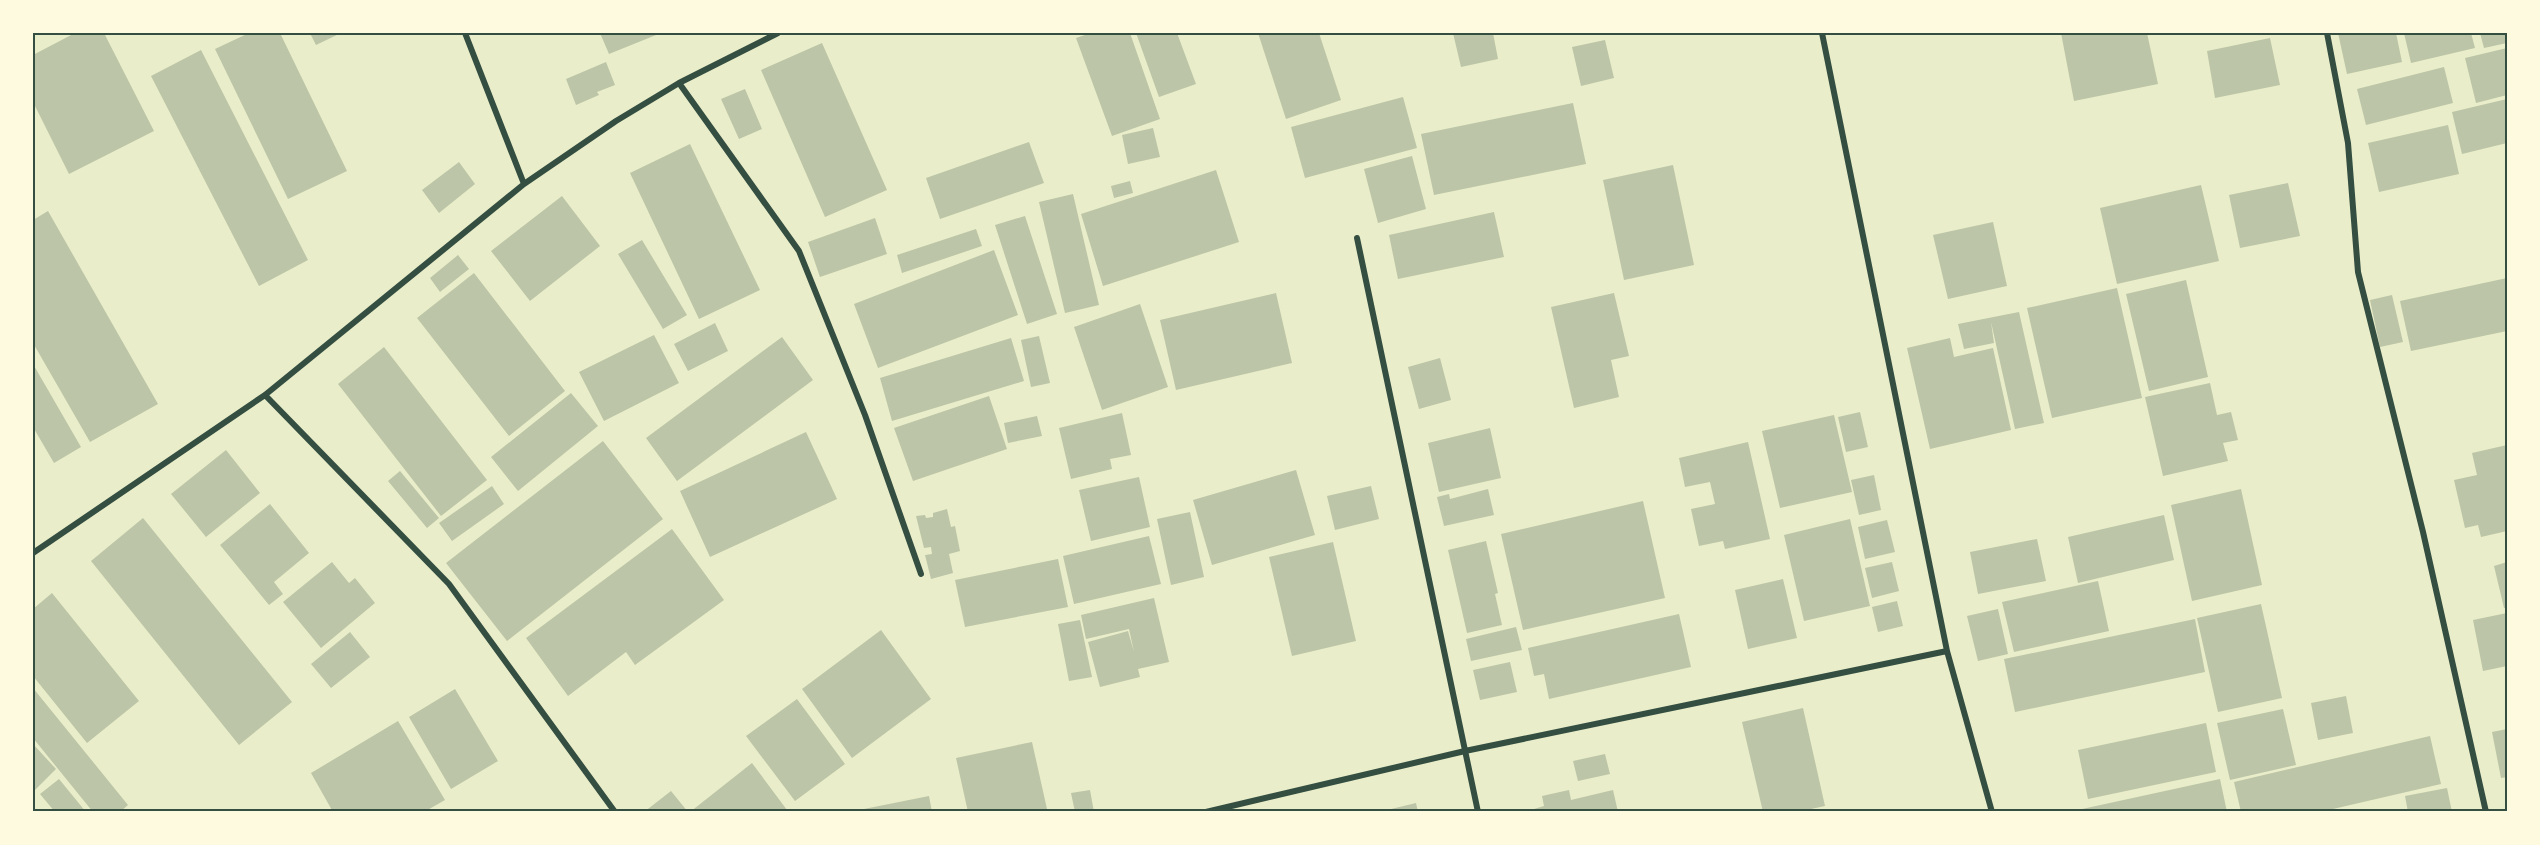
<svg xmlns="http://www.w3.org/2000/svg" width="2540" height="845" viewBox="0 0 2540 845" font-family="'Source Sans 3',sans-serif">
<rect width="100%" height="100%" fill="#e9edc9"/>
<path fill="#bcc5a7" d="M 75,33 L 104,33 L 154,131 L 69,174 L 33,102 L 33,55 Z
M 249,33 L 280,33 L 347,171 L 288,199 L 215,49 Z
M 310,33 L 341,33 L 316,45 Z
M 600,33 L 661,33 L 609,54 Z
M 1091,33 L 1130,33 L 1160,119 L 1112,136 L 1076,38 Z
M 1136,33 L 1177,33 L 1196,84 L 1159,97 Z
M 1258,33 L 1319,33 L 1341,100 L 1286,119 Z
M 1453,33 L 1493,33 L 1498,59 L 1461,67 Z
M 2061,33 L 2147,33 L 2158,84 L 2074,101 Z
M 2338,33 L 2396,33 L 2402,62 L 2347,74 Z
M 2404,33 L 2471,33 L 2475,48 L 2411,63 Z
M 2480,33 L 2507,33 L 2507,43 L 2484,48 Z
M 2270,38 L 2280,85 L 2215,98 L 2207,51 Z
M 1605,40 L 1614,78 L 1581,86 L 1572,47 Z
M 822,43 L 887,190 L 825,217 L 761,70 Z
M 2507,48 L 2507,95 L 2476,103 L 2465,58 Z
M 201,50 L 308,260 L 259,286 L 151,76 Z
M 606,62 L 615,85 L 597,92 L 599,95 L 576,105 L 566,79 Z
M 2444,67 L 2453,103 L 2366,125 L 2357,89 Z
M 745,89 L 762,129 L 739,139 L 721,99 Z
M 1403,97 L 1417,148 L 1305,178 L 1291,127 Z
M 2507,99 L 2507,143 L 2462,154 L 2452,112 Z
M 1573,103 L 1586,164 L 1434,195 L 1421,134 Z
M 2448,125 L 2459,174 L 2379,192 L 2368,143 Z
M 1153,128 L 1160,157 L 1128,164 L 1122,135 Z
M 1029,142 L 1044,183 L 940,219 L 926,178 Z
M 690,144 L 760,290 L 699,319 L 630,173 Z
M 1412,156 L 1426,209 L 1378,223 L 1364,169 Z
M 459,162 L 475,184 L 439,213 L 422,190 Z
M 1673,165 L 1694,265 L 1624,280 L 1603,180 Z
M 1216,170 L 1239,242 L 1103,286 L 1081,214 Z
M 1130,181 L 1133,193 L 1114,198 L 1111,186 Z
M 2288,183 L 2300,236 L 2240,248 L 2229,195 Z
M 2201,185 L 2219,261 L 2117,284 L 2100,208 Z
M 1073,194 L 1099,305 L 1065,313 L 1039,202 Z
M 562,196 L 600,246 L 530,301 L 491,251 Z
M 48,211 L 158,404 L 90,442 L 33,343 L 33,220 Z
M 1494,212 L 1504,257 L 1398,279 L 1389,235 Z
M 1025,216 L 1057,314 L 1027,324 L 995,225 Z
M 875,218 L 887,254 L 820,277 L 808,242 Z
M 1993,222 L 2007,286 L 1948,299 L 1933,235 Z
M 976,229 L 982,246 L 902,273 L 897,255 Z
M 642,240 L 687,315 L 663,329 L 618,254 Z
M 994,250 L 1018,315 L 878,368 L 854,304 Z
M 458,255 L 469,269 L 440,292 L 430,278 Z
M 474,273 L 565,391 L 509,436 L 417,318 Z
M 2507,278 L 2507,331 L 2411,351 L 2400,301 Z
M 2186,280 L 2208,377 L 2149,391 L 2126,294 Z
M 2117,288 L 2142,398 L 2052,418 L 2027,308 Z
M 1276,293 L 1292,363 L 1176,390 L 1160,320 Z
M 1614,293 L 1629,356 L 1611,360 L 1619,397 L 1574,408 L 1551,307 Z
M 2392,295 L 2403,342 L 2380,347 L 2370,300 Z
M 1140,304 L 1168,387 L 1102,410 L 1074,327 Z
M 2019,312 L 2044,423 L 2015,429 L 1991,322 L 1994,343 L 1964,349 L 1958,324 Z
M 715,323 L 728,351 L 688,371 L 674,344 Z
M 654,335 L 679,383 L 604,421 L 579,372 Z
M 1039,336 L 1050,383 L 1031,387 L 1021,340 Z
M 782,337 L 813,380 L 677,481 L 646,438 Z
M 1011,338 L 1024,381 L 892,421 L 880,378 Z
M 1950,338 L 1954,357 L 1993,348 L 2011,430 L 1930,449 L 1907,348 Z
M 384,347 L 487,480 L 441,516 L 338,384 Z
M 1440,358 L 1451,400 L 1419,409 L 1408,367 Z
M 33,364 L 81,447 L 54,463 L 33,427 Z
M 2210,383 L 2217,415 L 2231,412 L 2238,440 L 2223,443 L 2228,461 L 2163,476 L 2145,397 Z
M 571,393 L 598,426 L 518,491 L 491,457 Z
M 989,396 L 1007,449 L 913,481 L 894,428 Z
M 1860,412 L 1868,447 L 1846,452 L 1838,417 Z
M 1122,413 L 1131,455 L 1110,459 L 1112,469 L 1071,479 L 1059,428 Z
M 1834,415 L 1852,492 L 1780,508 L 1762,431 Z
M 1037,416 L 1042,436 L 1008,443 L 1004,423 Z
M 1490,428 L 1501,478 L 1439,492 L 1428,443 Z
M 806,432 L 837,499 L 710,557 L 680,491 Z
M 603,441 L 663,519 L 507,641 L 446,563 Z
M 1748,442 L 1770,539 L 1725,549 L 1723,541 L 1699,546 L 1691,509 L 1715,504 L 1710,482 L 1685,487 L 1679,458 Z
M 2507,445 L 2507,531 L 2481,537 L 2478,525 L 2465,528 L 2454,480 L 2477,475 L 2472,453 Z
M 226,450 L 260,493 L 206,537 L 171,494 Z
M 1296,470 L 1315,535 L 1212,565 L 1193,500 Z
M 400,471 L 439,518 L 427,528 L 388,481 Z
M 1874,475 L 1881,510 L 1859,515 L 1851,480 Z
M 1139,477 L 1150,527 L 1091,541 L 1079,490 Z
M 492,486 L 504,504 L 452,541 L 439,523 Z
M 1371,486 L 1379,519 L 1335,530 L 1327,496 Z
M 1488,489 L 1494,515 L 1444,526 L 1437,497 L 1449,494 L 1450,499 Z
M 2241,489 L 2262,585 L 2192,601 L 2171,505 Z
M 1643,501 L 1665,598 L 1523,630 L 1501,534 Z
M 270,504 L 309,553 L 274,582 L 283,594 L 269,605 L 220,545 Z
M 947,509 L 951,527 L 955,526 L 960,551 L 949,554 L 953,573 L 931,579 L 925,555 L 932,554 L 931,547 L 924,548 L 916,516 L 925,515 L 926,518 L 933,517 L 933,513 Z
M 1190,512 L 1204,577 L 1171,585 L 1157,519 Z
M 2164,515 L 2174,560 L 2078,583 L 2068,537 Z
M 143,518 L 292,702 L 239,745 L 91,561 Z
M 1850,519 L 1870,606 L 1804,621 L 1784,535 Z
M 1887,520 L 1895,552 L 1865,559 L 1858,527 Z
M 672,529 L 724,600 L 635,665 L 626,652 L 568,696 L 526,638 Z
M 1149,536 L 1161,584 L 1074,604 L 1063,556 Z
M 2037,539 L 2046,581 L 1978,594 L 1970,552 Z
M 1486,541 L 1498,593 L 1495,594 L 1502,625 L 1467,633 L 1448,550 Z
M 1333,542 L 1356,641 L 1292,656 L 1269,557 Z
M 1058,559 L 1068,607 L 965,627 L 955,580 Z
M 332,562 L 349,583 L 355,578 L 375,603 L 321,648 L 283,602 Z
M 1892,562 L 1899,591 L 1872,598 L 1865,568 Z
M 2507,562 L 2507,608 L 2504,608 L 2494,566 Z
M 1783,579 L 1797,638 L 1748,649 L 1735,590 Z
M 2098,581 L 2109,631 L 2014,652 L 2002,602 Z
M 52,593 L 139,701 L 87,743 L 33,676 L 33,609 Z
M 1154,598 L 1169,662 L 1138,669 L 1140,677 L 1100,687 L 1088,642 L 1128,631 L 1134,652 L 1129,629 L 1086,639 L 1081,615 Z
M 1897,601 L 1903,626 L 1878,632 L 1872,607 Z
M 2261,604 L 2282,698 L 2218,712 L 2197,618 Z
M 1998,609 L 2008,654 L 1978,661 L 1967,616 Z
M 2507,613 L 2507,666 L 2483,671 L 2473,620 Z
M 1679,614 L 1691,667 L 1549,699 L 1544,674 L 1534,676 L 1528,648 Z
M 2195,619 L 2205,672 L 2015,712 L 2004,659 Z
M 1080,620 L 1092,677 L 1069,681 L 1058,624 Z
M 1516,627 L 1522,650 L 1471,661 L 1466,639 Z
M 881,630 L 931,699 L 852,758 L 802,689 Z
M 350,632 L 370,657 L 331,688 L 311,664 Z
M 1510,662 L 1517,692 L 1480,700 L 1473,670 Z
M 33,688 L 128,805 L 120,812 L 93,812 L 33,738 Z
M 455,689 L 498,761 L 451,789 L 409,717 Z
M 2346,696 L 2353,733 L 2318,740 L 2311,703 Z
M 797,699 L 845,764 L 795,801 L 746,736 Z
M 1803,708 L 1825,806 L 1797,812 L 1763,812 L 1742,722 Z
M 2283,709 L 2296,765 L 2230,780 L 2217,723 Z
M 398,721 L 445,800 L 424,812 L 333,812 L 311,773 Z
M 2206,723 L 2216,772 L 2088,799 L 2078,750 Z
M 2507,729 L 2507,777 L 2501,778 L 2492,732 Z
M 2430,736 L 2441,784 L 2320,812 L 2241,812 L 2234,782 Z
M 1032,742 L 1047,809 L 1034,812 L 968,812 L 956,758 Z
M 33,744 L 56,769 L 33,792 Z
M 1605,754 L 1610,774 L 1578,781 L 1573,761 Z
M 752,763 L 787,810 L 785,812 L 690,812 Z
M 59,779 L 86,812 L 55,812 L 40,794 Z
M 2220,779 L 2227,812 L 2073,812 L 2073,811 Z
M 2447,788 L 2452,812 L 2408,812 L 2405,796 Z
M 1090,790 L 1094,812 L 1075,812 L 1071,793 Z
M 1569,790 L 1571,800 L 1613,790 L 1618,812 L 1524,812 L 1544,806 L 1542,796 Z
M 671,791 L 688,812 L 644,812 Z
M 929,796 L 932,812 L 854,812 L 854,811 Z
M 1416,803 L 1418,812 L 1383,812 L 1383,811 Z"/>
<g fill="none" stroke-linecap="round" stroke-linejoin="round">
<path stroke="#344e41" stroke-width="6" d="M 465,33 L 524,184
M 1822,33 L 1947,651 L 1992,812
M 2327,33 L 2348,143 L 2358,272 L 2423,532 L 2486,812
M 679,83 L 799,251 L 865,415 L 921,574
M 1357,238 L 1478,812
M 265,395 L 449,584 L 615,812
M 33,553 L 265,395 L 524,184 L 616,121 L 679,83 L 778,33
M 1206,812 L 1465,751 L 1947,651"/>
</g>
<rect width="2540" height="845" fill="none" stroke="#fefae0" stroke-width="69"/>
<rect x="34" y="34" width="2472" height="776" fill="none" stroke="#344e41" stroke-width="2"/>
</svg>
